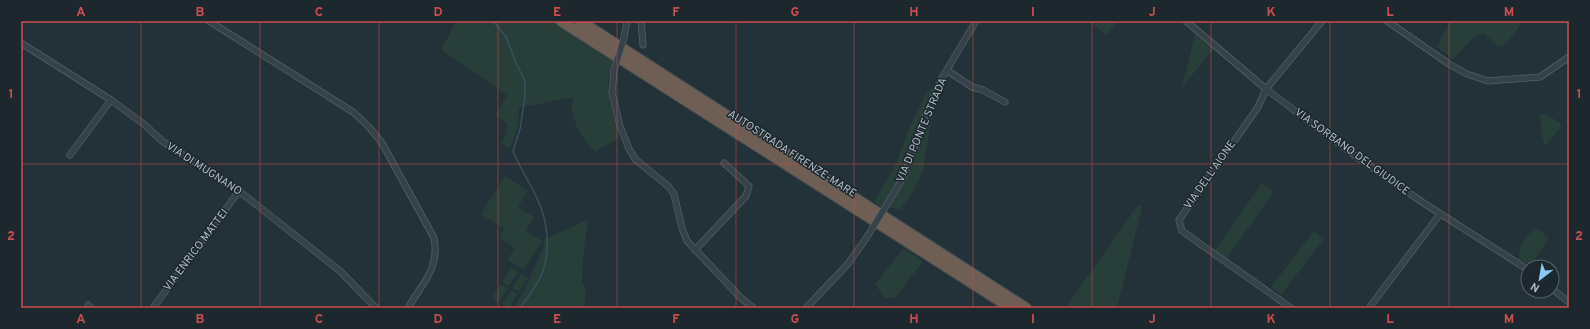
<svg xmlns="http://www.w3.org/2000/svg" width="1590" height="329" viewBox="0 0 1590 329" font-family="Overpass,sans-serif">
<rect width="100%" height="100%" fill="#233138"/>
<path fill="#283e39" d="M 456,21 L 552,21 L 613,59 L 608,82 L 610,101 L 619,138 L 595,152 C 583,141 574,125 572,110 C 571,106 573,101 573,97 L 519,108 L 518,126 L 510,149 L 501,143 L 506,134 L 507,123 L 495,115 L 507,95 L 441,50 Z
M 1088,21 L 1118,21 L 1107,35 Z
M 1448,21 L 1523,21 L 1507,43 L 1498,47 L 1484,33 L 1475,36 L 1453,59 L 1437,47 L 1449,23 Z
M 1195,34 L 1214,49 L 1182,87 Z
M 936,84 L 917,134 L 905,171 L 883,208 L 874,202 C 882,188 890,175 897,161 C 905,142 920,94 936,84 Z
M 1545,113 L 1563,125 L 1545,146 L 1541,131 L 1540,115 Z
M 928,114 L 932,116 L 923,171 L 913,192 L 900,210 L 890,207 L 912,165 Z
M 505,176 L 528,191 L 518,207 L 534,217 L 526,231 L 542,241 L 524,270 L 507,260 L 515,248 L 499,238 L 504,229 L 481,214 Z
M 1262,183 L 1274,192 L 1227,258 L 1215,250 Z
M 1138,205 L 1142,207 L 1117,308 L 1065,308 Z
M 588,220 L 583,257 L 582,281 L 586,291 L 584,308 L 513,308 L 522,295 L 544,246 L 544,239 Z
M 1535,228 L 1542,232 L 1549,239 L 1534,260 L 1535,263 L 1532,267 L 1519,259 C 1518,245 1525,238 1535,228 Z
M 1314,231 L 1324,239 L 1281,295 L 1271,287 Z
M 903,249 L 923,261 L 896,297 L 885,299 L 875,284 Z
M 511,267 L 518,272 L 509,286 L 502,282 Z
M 521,274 L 528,278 L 519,292 L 512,288 Z
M 501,284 L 508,288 L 499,302 L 492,298 Z
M 511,290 L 518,294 L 509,308 L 502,304 Z"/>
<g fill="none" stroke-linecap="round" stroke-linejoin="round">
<path stroke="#37515e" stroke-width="1.5" d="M 493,21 L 506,37 L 516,63 L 525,81 L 525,97 L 520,129 L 513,151 C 520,169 532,185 539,203 C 548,223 550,250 543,271 C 538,285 528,297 520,308"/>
<g stroke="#546067" stroke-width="7">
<path id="minor" d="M 209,21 L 353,112 L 369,127 L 382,143 L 434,238 C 440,269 422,283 408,308
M 641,21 L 643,45
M 1186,21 L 1266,89 L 1354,155 L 1422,202 L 1516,262 L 1528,270
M 1387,21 L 1449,64 L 1467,74 L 1488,81 L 1540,77 L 1569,57
M 624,38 L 627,21
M 21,43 L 111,100 L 145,125 L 162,141 L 239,191 L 340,271 L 376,308
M 614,70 L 612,93 L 620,126 L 629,149 L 636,160 L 668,186 L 674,194 L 682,228 L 687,241 L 741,298 L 753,308
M 948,71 L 972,87 L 983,90 L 1005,102
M 70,155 L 111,100
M 891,198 L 904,176 L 924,119 L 942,78 L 976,21
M 695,250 L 746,196 L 749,186 L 724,163
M 1552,289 L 1569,302
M 88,305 L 91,308
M 153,308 L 239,191
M 806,308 L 847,265 L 865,240
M 1291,308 L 1182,231 L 1179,220 L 1258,107 L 1266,89 L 1322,21
M 1369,308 L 1440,214"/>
</g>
<g stroke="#414d54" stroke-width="12">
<path id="motorway" d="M 561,21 L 1011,308
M 580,21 L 1026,308"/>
</g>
<use href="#minor" stroke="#364249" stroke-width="5.5"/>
<use href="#motorway" stroke="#6e5e54" stroke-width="10"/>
<g stroke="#546067" stroke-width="7" stroke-linecap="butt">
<path id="minor-bridge" d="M 614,70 L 624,38
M 865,240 L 891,198"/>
</g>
<use href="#minor-bridge" stroke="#364249" stroke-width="5.5"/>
</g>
<path fill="none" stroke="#cd4d4f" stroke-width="1" stroke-opacity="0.55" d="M 141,21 L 141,308M 260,21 L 260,308M 379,21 L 379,308M 498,21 L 498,308M 617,21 L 617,308M 736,21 L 736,308M 854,21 L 854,308M 973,21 L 973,308M 1092,21 L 1092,308M 1211,21 L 1211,308M 1330,21 L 1330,308M 1449,21 L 1449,308M 21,164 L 1569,164"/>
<g text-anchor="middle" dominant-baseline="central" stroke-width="3" stroke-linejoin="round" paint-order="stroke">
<g font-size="11" fill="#b1bdc5" stroke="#1c272e">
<text transform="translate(922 130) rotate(-67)">VIA DI PONTE STRADA</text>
<text transform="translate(1352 152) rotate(36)">VIA SORBANO DEL GIUDICE</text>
<text transform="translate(792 154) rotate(33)">AUTOSTRADA FIRENZE-MARE</text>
<text transform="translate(204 169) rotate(33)">VIA DI MUGNANO</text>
<text transform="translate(1210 175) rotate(-55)">VIA DELL'AIONE</text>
<text transform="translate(196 250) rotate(-53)">VIA ENRICO MATTEI</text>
</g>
</g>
<rect width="1590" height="329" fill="none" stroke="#1c272e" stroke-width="44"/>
<g transform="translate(1540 279) rotate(211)"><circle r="19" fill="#1c272e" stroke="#58636a"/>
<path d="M0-3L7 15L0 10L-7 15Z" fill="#8ac9f1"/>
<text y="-6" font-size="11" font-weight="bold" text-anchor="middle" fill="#b1bdc5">N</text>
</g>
<rect x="22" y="22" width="1546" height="285" fill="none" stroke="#cd4d4f" stroke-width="1.5"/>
<g font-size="13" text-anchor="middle" font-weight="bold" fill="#cd4d4f">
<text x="81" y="16">A</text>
<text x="200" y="16">B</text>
<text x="319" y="16">C</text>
<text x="438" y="16">D</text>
<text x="557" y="16">E</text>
<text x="676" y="16">F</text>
<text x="795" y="16">G</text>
<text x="914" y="16">H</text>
<text x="1033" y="16">I</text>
<text x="1152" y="16">J</text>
<text x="1271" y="16">K</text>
<text x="1390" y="16">L</text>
<text x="1509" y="16">M</text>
<text x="11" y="98">1</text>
<text x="1579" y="98">1</text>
<text x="11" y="240">2</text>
<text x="1579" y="240">2</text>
<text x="81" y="323">A</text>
<text x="200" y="323">B</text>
<text x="319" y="323">C</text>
<text x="438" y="323">D</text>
<text x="557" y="323">E</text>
<text x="676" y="323">F</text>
<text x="795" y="323">G</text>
<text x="914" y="323">H</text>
<text x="1033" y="323">I</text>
<text x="1152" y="323">J</text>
<text x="1271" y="323">K</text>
<text x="1390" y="323">L</text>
<text x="1509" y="323">M</text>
</g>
</svg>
